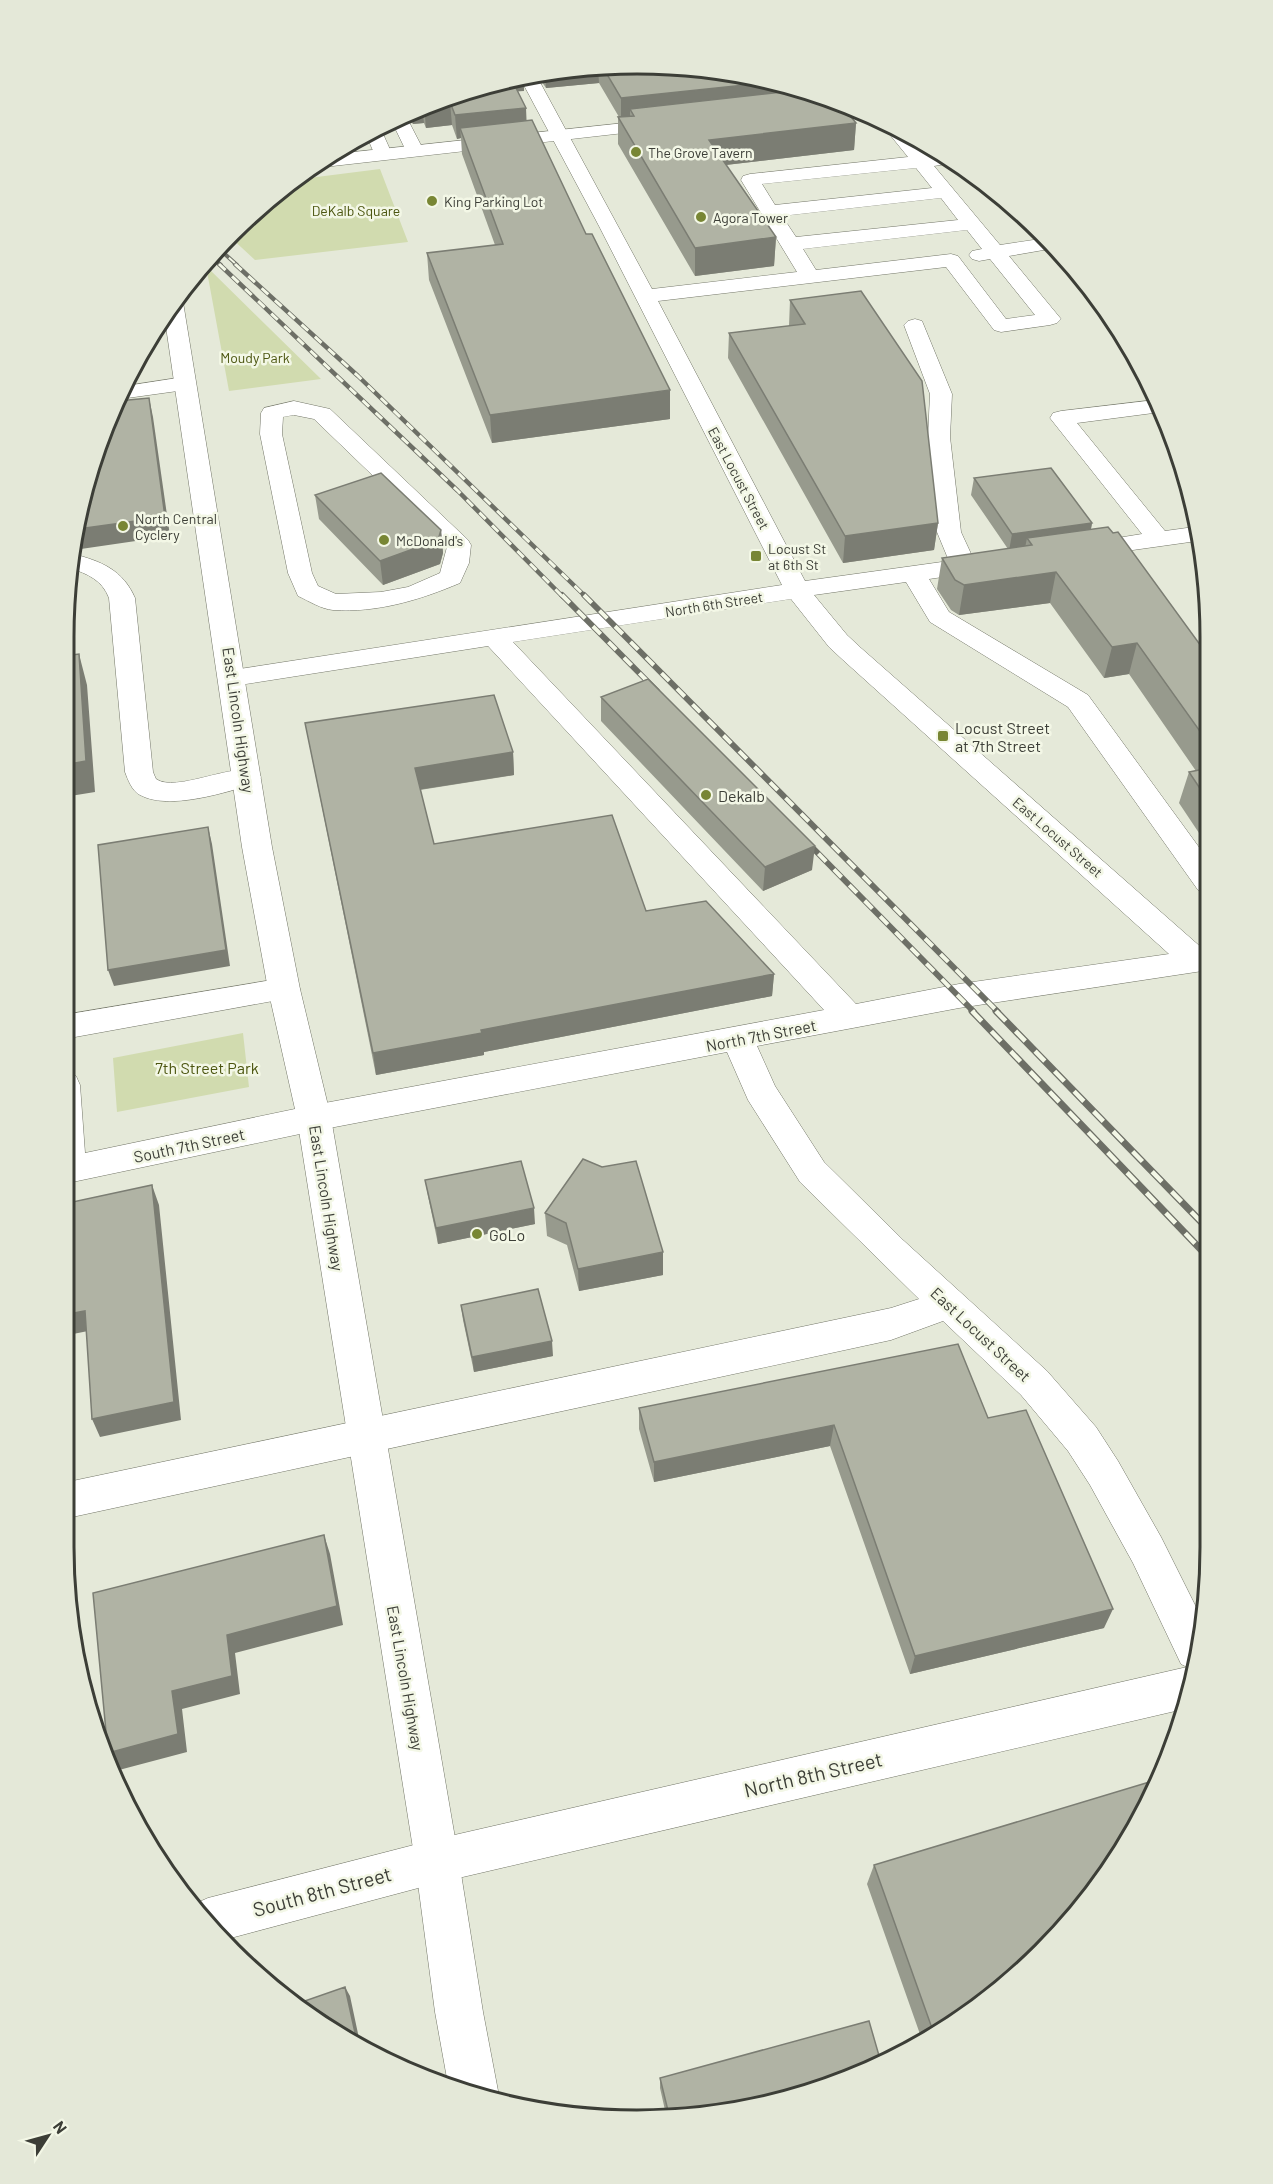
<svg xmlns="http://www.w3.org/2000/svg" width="1273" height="2184" viewBox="0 0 1273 2184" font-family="Barlow,sans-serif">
<rect width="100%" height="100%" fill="#e5e9d9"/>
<path fill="#d1dbaf" d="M 380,169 L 408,242 L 255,260 L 228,235 L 293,180 Z
M 206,266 L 321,379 L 229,391 Z
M 243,1033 L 249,1087 L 117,1112 L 113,1058 Z"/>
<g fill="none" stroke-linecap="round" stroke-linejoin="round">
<g stroke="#737668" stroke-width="1">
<path id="minor" d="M 535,73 L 652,289 L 797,272 L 741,180 L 743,176 L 750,174 L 908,157 L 882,125 L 884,122 L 909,135 L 926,155 L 943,153 L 958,162 L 934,166 L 1000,245 L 1047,238 L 1055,248 L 1009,256 L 1061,319 L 1057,323 L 1050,325 L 1001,332 L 994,330 L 946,267 L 658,301 L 805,581 L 949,561 L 937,532 L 928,437 L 930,394 L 904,325 L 908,321 L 915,319 L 922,321 L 952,394 L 950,437 L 961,532 L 973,558 L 984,557 L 993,559 L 996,564 L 993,569 L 984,571 L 929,579 L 949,612 L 1088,695 L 1209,861 L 1209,893 L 1198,890 L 1068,707 L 930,622 L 906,582 L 814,595 L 847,635 L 861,648 L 1203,949 L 1209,948 L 1209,970 L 959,1008 L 757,1046 L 775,1086 L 824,1162 L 903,1240 L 1047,1371 L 1096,1427 L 1118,1461 L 1161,1537 L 1202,1619 L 1184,1709 L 437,1883 L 227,1939 L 192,1905 L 208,1898 L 437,1839 L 1187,1667 L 1181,1664 L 1133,1563 L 1090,1485 L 1068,1451 L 1021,1395 L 943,1321 L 891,1340 L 63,1519 L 63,1483 L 891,1308 L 919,1299 L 800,1182 L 748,1100 L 727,1052 L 314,1131 L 63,1184 L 64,1072 L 76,1076 L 80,1085 L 85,1153 L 314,1105 L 824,1010 L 488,646 L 233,686 L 224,684 L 220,678 L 224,672 L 233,670 L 782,585 L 599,226 L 519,76 ZM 916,168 L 932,188 L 775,205 L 762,184 ZM 941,198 L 958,220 L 796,237 L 782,216 ZM 967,230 L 982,249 L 972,251 L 969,255 L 972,259 L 979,261 L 990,259 L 1035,315 L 1006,319 L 958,256 L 951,254 L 816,270 L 803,249 ZM 791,599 L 829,647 L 843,660 L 1169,954 L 959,984 L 856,1004 L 513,642 Z
M 403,121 L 409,122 L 424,151 L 422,155 L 408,155 L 394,126 L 397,122 Z
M 380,127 L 392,154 L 390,158 L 376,158 L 366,134 Z
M 184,377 L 192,379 L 195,384 L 192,389 L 120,399 L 126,386 Z
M 1156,400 L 1161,412 L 1077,423 L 1165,531 L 1194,527 L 1197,541 L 1083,557 L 1074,555 L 1071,550 L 1074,545 L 1142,534 L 1050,418 L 1053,413 L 1061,411 Z
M 294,401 L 330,409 L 468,540 L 471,545 L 469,563 L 460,583 C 420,600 377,613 333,610 C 321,609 309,601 298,596 L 288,573 L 260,434 L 261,413 L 264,408 ZM 294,415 L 314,419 L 447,547 L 440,573 L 408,587 L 381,592 L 336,594 L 318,586 L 312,573 L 282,434 L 283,417 Z
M 73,554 C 101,561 123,570 135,598 L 153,772 L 156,779 C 176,793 231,763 257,771 L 261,777 L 257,783 C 227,792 169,811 140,795 C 132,791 128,780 125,772 L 109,598 C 102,580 88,574 70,568 Z
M 284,978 L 295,981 L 300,989 L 295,997 L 64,1039 L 64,1015 Z"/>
</g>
<g stroke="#737668" stroke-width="1">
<path id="major" d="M 835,100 L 855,106 L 797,115 L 791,114 L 788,110 L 791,106 Z
M 662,119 L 668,120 L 671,124 L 668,128 L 315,168 L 310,166 L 326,155 Z
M 177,297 L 183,302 L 272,847 L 300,989 L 331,1118 L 459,1861 L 483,2012 L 499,2096 L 497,2102 L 488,2101 L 448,2084 L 435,2012 L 415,1861 L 297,1118 L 268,989 L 242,847 L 164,313 Z"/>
</g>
<use href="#minor" fill="#fff" fill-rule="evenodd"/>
<use href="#major" fill="#fff" fill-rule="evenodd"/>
<g stroke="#6d6f66" stroke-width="4">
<path id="rail-far3" d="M 217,247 L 237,265
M 211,256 L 221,265"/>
</g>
<g stroke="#6d6f66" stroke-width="4.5">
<path id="rail-far2" d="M 219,264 L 458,491 L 563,597
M 235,264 L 358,376 L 586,597"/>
</g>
<g stroke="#6d6f66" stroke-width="6">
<path id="rail-far1" d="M 562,595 L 657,691
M 584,595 L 998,1012
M 803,838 L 974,1012"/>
</g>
<g stroke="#6d6f66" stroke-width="7">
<path id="rail" d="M 972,1011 L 1209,1258
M 996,1011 L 1209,1230"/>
</g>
<use href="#rail-far3" stroke="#f3f7e6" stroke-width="2" stroke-dasharray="8" stroke-linecap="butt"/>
<use href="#rail-far2" stroke="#f3f7e6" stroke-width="3" stroke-dasharray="9" stroke-linecap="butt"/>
<use href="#rail-far1" stroke="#f3f7e6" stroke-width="4" stroke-dasharray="11" stroke-linecap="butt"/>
<use href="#rail" stroke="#f3f7e6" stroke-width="4.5" stroke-dasharray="14" stroke-linecap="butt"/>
</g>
<path fill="#979a8d" d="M 636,63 L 856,123 L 854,150 L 726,165 L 776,237 L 774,266 L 695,276 L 618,144 L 618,117 L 619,117 L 599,83 L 546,88 L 536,73 Z
M 524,74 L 524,91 L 518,91 L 526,121 L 670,419 L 492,443 L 429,280 L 427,253 L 495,245 L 462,154 L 461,138 L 457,139 L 452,125 L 426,128 L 424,123 L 413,124 L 409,120 L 403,119 L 395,121 L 392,126 L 383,127 L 381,126 L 417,107 Z
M 790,300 L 938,523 L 934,550 L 843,563 L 728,358 L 729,333 L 789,326 Z
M 974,478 L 1092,523 L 1091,529 L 1209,657 L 1209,848 L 1179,803 L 1189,772 L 1196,771 L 1129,674 L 1104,678 L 1050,603 L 959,615 L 951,610 L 937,589 L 942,558 L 1008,549 L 971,495 Z
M 315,495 L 441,530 L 443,553 L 440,564 L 383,585 L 319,519 Z
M 601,697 L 812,870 L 763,891 L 601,721 Z
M 305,723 L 513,752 L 514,775 L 420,790 L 434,844 L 646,911 L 774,974 L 772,996 L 484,1052 L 484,1055 L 376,1075 Z
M 583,1159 L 663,1275 L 579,1291 L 567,1245 L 547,1236 L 545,1213 Z
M 425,1180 L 535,1224 L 438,1244 L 428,1196 Z
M 461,1305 L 553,1356 L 474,1372 L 463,1320 Z
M 639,1408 L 988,1418 L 1104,1628 L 910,1674 L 830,1446 L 654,1482 L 639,1429 Z
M 874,1865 L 986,2002 L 921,2037 L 867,1884 Z
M 660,2078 L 674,2120 L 667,2119 L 660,2088 Z"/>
<path fill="#7b7d73" d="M 598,67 L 599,83 L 546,88 L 545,72 Z
M 524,74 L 524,91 L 508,92 L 507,79 Z
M 773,82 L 815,94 L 634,116 L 630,109 L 630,120 L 621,121 L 621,98 Z
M 450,102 L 452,125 L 426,128 L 424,105 Z
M 422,105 L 424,123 L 413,124 L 411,110 Z
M 526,108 L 527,131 L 460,128 L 461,138 L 457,139 L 455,115 Z
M 402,115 L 403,119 L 395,121 L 392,126 L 383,127 L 382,125 Z
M 856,123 L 854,150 L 708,167 L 709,140 Z
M 776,237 L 774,266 L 695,276 L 695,248 Z
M 670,390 L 670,419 L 492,443 L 490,415 Z
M 149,398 L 153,417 L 170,536 L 74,550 L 78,529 Z
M 938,523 L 934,550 L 843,563 L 845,536 Z
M 1092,523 L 1089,539 L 1032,545 L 1027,538 L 1025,548 L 1009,551 L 1012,534 Z
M 441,530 L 443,553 L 440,564 L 383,585 L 380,561 Z
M 1056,572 L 1050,603 L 959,615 L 964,585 Z
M 1137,643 L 1129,674 L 1104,678 L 1112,647 Z
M 79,654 L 87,685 L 95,792 L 64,797 L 64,765 Z
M 513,752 L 514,775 L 417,790 L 415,768 Z
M 208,827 L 212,844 L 230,966 L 114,986 L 108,970 Z
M 815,846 L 812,870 L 763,891 L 765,867 Z
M 774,974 L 772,996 L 484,1052 L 484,1055 L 376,1075 L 373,1053 L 481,1030 Z
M 152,1185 L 159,1205 L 181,1420 L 100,1437 L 92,1419 Z
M 534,1208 L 535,1224 L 438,1244 L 436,1228 Z
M 663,1252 L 663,1275 L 579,1291 L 578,1269 Z
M 85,1311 L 93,1330 L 63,1336 L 63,1315 Z
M 552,1341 L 553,1356 L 474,1372 L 472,1357 Z
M 834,1425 L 830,1446 L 654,1482 L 654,1462 Z
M 324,1535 L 330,1554 L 343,1625 L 235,1653 L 240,1694 L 182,1709 L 187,1752 L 119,1770 L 108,1753 L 172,1691 Z
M 1113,1609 L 1104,1628 L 910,1674 L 915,1656 Z
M 345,1987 L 350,1996 L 360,2043 L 357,2042 Z"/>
<path fill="#b0b3a4" stroke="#7b7d73" stroke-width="1.5" d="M 636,63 L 748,74 L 773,82 L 621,98 L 602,66 Z
M 511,78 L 526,108 L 455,115 L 450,102 L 424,105 Z
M 801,90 L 838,101 L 856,123 L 709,140 L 776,237 L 695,248 L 618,117 L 634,116 L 630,109 Z
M 532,120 L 586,234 L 592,234 L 670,390 L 490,415 L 427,253 L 503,244 L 460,128 Z
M 861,291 L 922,381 L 938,523 L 845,536 L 729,333 L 805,324 L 790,300 Z
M 149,398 L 165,517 L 78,529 L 94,452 L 118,401 Z
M 1051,468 L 1092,523 L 1012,534 L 974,478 Z
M 381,473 L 441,530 L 438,540 L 380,561 L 315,495 Z
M 1108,527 L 1113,533 L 1118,532 L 1209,657 L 1209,744 L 1137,643 L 1112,647 L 1056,572 L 964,585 L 955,580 L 942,558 L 1032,545 L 1027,538 Z
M 79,654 L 86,761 L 64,765 L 64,656 Z
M 648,679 L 815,846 L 765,867 L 601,697 Z
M 494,695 L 513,752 L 415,768 L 434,844 L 612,815 L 646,911 L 706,901 L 774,974 L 481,1030 L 482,1033 L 373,1053 L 305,723 Z
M 1209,768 L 1209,802 L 1189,772 Z
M 208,827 L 226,950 L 108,970 L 98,845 Z
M 583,1159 L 602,1167 L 636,1161 L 663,1252 L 578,1269 L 566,1223 L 545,1213 Z
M 521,1161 L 534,1208 L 436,1228 L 425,1180 Z
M 152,1185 L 174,1402 L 92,1419 L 85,1311 L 63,1315 L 63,1204 Z
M 538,1289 L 552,1341 L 472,1357 L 461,1305 Z
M 958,1344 L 988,1418 L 1026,1410 L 1113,1609 L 915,1656 L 834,1425 L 654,1462 L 639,1408 Z
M 324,1535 L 337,1606 L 227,1635 L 232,1676 L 172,1691 L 178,1734 L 108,1753 L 93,1593 Z
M 1156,1780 L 1114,1866 L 986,2002 L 933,2031 L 874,1865 Z
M 345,1987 L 357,2042 L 318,2024 L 296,2004 Z
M 869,2021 L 880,2059 L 821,2090 L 674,2120 L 670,2119 L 660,2078 Z"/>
<g fill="#788634" stroke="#f3f7e6" stroke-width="2">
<circle cx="636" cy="152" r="6"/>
<circle cx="432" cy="201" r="6"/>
<circle cx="701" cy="217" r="6"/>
<circle cx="123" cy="526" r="6"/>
<circle cx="384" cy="540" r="6"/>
<rect x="750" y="550" width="12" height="12" rx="3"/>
<rect x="937" y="730" width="12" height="12" rx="3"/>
<circle cx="706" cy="795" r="6"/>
<circle cx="477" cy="1234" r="6"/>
</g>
<g text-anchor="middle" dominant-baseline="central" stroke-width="5" stroke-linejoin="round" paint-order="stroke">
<g font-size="14" fill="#3c3e37" stroke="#f3f7e6" text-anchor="start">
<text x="648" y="152">The Grove Tavern</text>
<text x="444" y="201">King Parking Lot</text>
<text x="713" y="217">Agora Tower</text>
<text x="135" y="518">North Central<tspan x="135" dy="16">Cyclery</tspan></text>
<text x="396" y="540">McDonald's</text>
<text x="768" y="548">Locust St<tspan x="768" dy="16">at 6th St</tspan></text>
</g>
<g font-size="14" fill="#4b550f" stroke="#f3f7e6">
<text x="356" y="210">DeKalb Square</text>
<text x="255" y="357">Moudy Park</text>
</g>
<g font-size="14" fill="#3c3e37" stroke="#f3f7e6">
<text transform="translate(739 478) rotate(62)">East Locust Street</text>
<text transform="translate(714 604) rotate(-9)">North 6th Street</text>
<text transform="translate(1058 837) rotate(41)">East Locust Street</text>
</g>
<g font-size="16" fill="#3c3e37" stroke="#f3f7e6">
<text transform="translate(239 720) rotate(82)">East Lincoln Highway</text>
<text transform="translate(761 1035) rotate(-11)">North 7th Street</text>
<text transform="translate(189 1145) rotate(-12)">South 7th Street</text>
<text transform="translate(327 1198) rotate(81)">East Lincoln Highway</text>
<text transform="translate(981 1334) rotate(43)">East Locust Street</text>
<text transform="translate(406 1678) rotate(80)">East Lincoln Highway</text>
</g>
<g font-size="16" fill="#3c3e37" stroke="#f3f7e6" text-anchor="start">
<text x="955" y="727">Locust Street<tspan x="955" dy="18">at 7th Street</tspan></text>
<text x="718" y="795">Dekalb</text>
<text x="489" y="1234">GoLo</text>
</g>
<g font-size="16" fill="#4b550f" stroke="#f3f7e6">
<text x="207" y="1067">7th Street Park</text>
</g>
<g font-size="20" fill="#3c3e37" stroke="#f3f7e6">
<text transform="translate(813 1774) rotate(-13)">North 8th Street</text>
<text transform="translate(322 1891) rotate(-15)">South 8th Street</text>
</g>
</g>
<path d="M0 0H1273V2184H0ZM637 74H637A563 563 0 0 1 1200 637V1547A563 563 0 0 1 637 2110H637A563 563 0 0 1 74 1547V637A563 563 0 0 1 637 74Z" fill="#e4e8d8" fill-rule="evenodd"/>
<path fill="none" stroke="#3c3e37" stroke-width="3" d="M637 74H637A563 563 0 0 1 1200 637V1547A563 563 0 0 1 637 2110H637A563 563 0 0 1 74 1547V637A563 563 0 0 1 637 74Z"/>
<g transform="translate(48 2136) rotate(54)" stroke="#f3f7e6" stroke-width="4.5" paint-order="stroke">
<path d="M0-4.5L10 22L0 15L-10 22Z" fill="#3c3e37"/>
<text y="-9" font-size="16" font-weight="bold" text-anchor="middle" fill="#3c3e37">N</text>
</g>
</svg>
